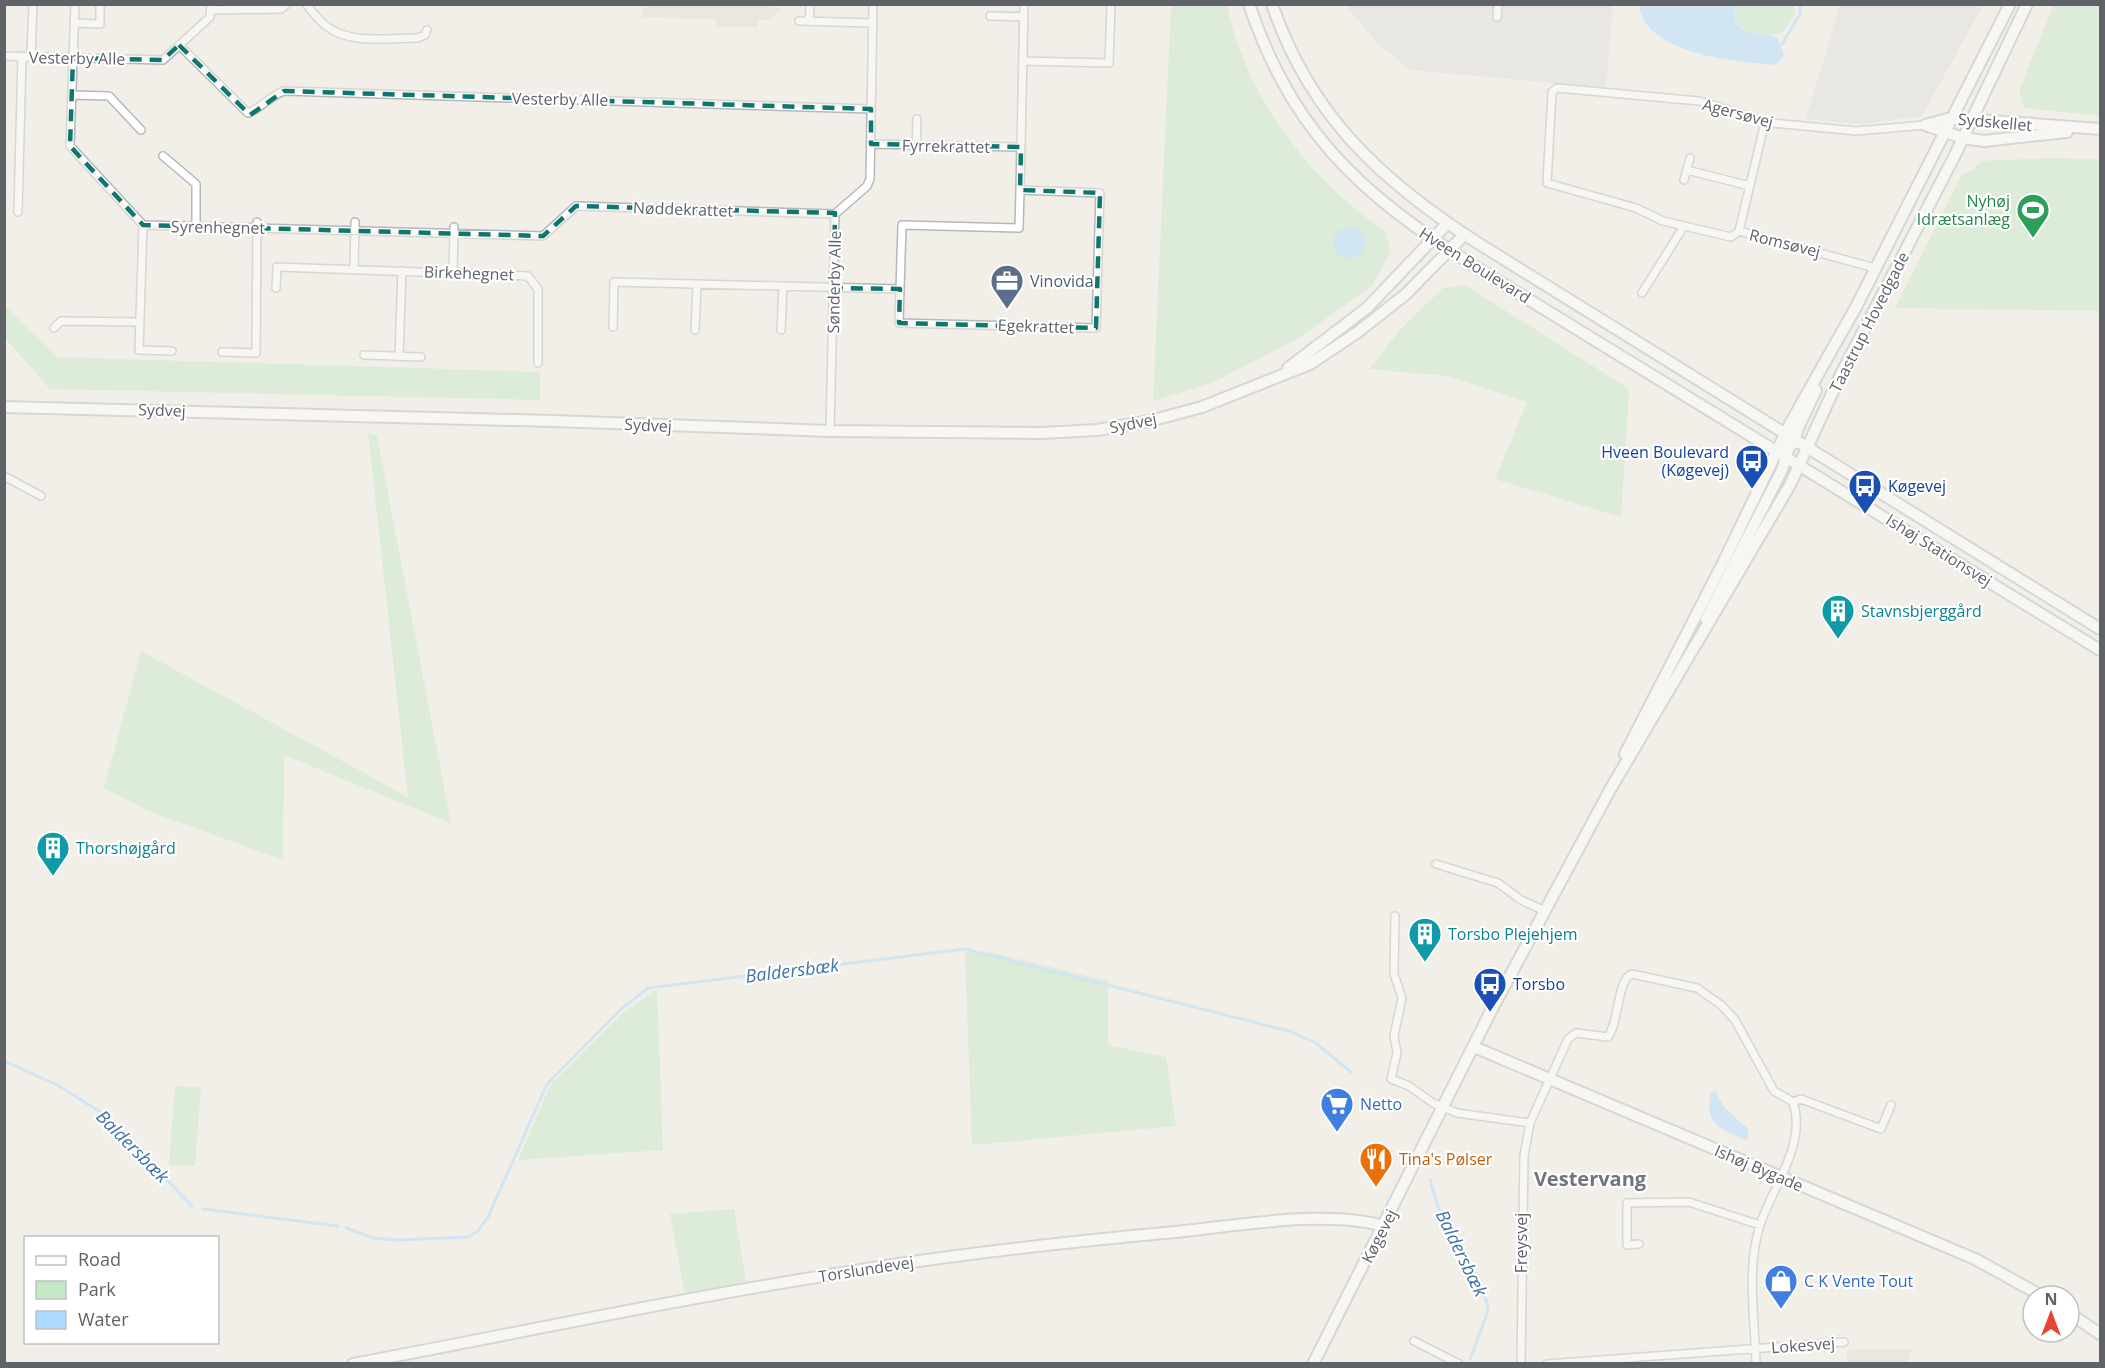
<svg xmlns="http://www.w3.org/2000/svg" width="2105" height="1368" viewBox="0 0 2105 1368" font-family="'Open Sans',sans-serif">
<rect width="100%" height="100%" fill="#f1efe8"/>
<path fill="#e0deda" d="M 1345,5 L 1613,5 L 1606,88 L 1411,70 L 1380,46 Z
M 1840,5 L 1840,4 L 1983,5 L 1922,116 L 1860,125 L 1806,119 Z"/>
<path fill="#e1ded6" d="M 746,4 L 782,8 L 770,20 L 758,20 L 758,27 L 717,26 L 716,19 L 642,17 L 642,5 Z
M 1911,1349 L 1909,1364 L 1847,1363 L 1847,1350 Z"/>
<path fill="#c5e8c5" d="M 2054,4 L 2100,5 L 2100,116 L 2024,108 L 2019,91 Z
M 1171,5 L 1227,5 C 1245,95 1309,180 1385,231 L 1391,251 L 1372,286 L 1297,339 L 1214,382 L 1153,401 Z
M 1736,5 L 1794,5 L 1795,15 L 1782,33 C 1761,38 1729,34 1736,5 Z
M 2048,158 L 2100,159 L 2100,311 L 1895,308 L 1962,174 L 1973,170 L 1981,161 Z
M 1465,285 L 1629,389 L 1621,517 L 1495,479 L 1527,402 L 1447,376 L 1369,369 L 1399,331 L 1443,288 Z
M 5,306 L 58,357 L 540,372 L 540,400 L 50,389 L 5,338 Z
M 368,433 L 377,436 L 451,823 L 284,755 L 283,860 L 146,810 L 104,788 L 141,651 L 408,797 Z
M 985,951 L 1108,981 L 1108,1045 L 1166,1057 L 1176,1126 L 972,1145 L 965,952 Z
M 657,989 L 663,1150 L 518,1160 L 550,1085 L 622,1014 Z
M 175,1086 L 201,1087 L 195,1166 L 169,1165 Z
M 734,1209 L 746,1281 L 685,1296 L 670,1214 Z"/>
<path fill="#aadaff" d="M 1639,5 L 1736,5 C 1728,39 1760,31 1778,38 L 1784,54 L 1778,63 L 1771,65 C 1733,60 1646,55 1639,5 Z
M1333 243a16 16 0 1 1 32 0a16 16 0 1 1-32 0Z
M 1715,1091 L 1725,1108 L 1748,1129 L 1748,1138 L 1745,1140 C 1720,1128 1704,1125 1711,1093 Z"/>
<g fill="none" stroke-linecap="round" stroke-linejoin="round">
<path stroke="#aadaff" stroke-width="3" d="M 1782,44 L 1800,14 L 1800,4
M 4,1061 L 59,1086 L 105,1115 L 192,1206
M 1430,1180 L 1438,1207 L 1486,1299 L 1488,1311 L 1470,1359
M 203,1209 L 338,1226
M 346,1228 L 374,1238 L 398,1240 L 468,1237 L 478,1231 L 489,1215 L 547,1084 L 621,1009 L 648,988 L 965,949 L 1289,1031 L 1316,1043 L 1351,1072"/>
<g stroke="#b5b8bc" stroke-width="10">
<path id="street" d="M 75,4 L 70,146 L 143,225 L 543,236 L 576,206 L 835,214
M 306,4 C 312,11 318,20 325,25 C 348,45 389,38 417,38 L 425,35 L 427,30
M 211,10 L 281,9 L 287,4
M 990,16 L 1024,17
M 1497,17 L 1498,4
M 799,21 L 873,23
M 809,21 L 810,7
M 74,23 L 100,24 L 100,4
M 179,45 L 248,113 C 261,108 270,96 284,91 L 871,109
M 4,56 L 163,60 L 210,17 L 211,4
M 31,57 L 33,4
M 1023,61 L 1109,63 L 1111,4
M 72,95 L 109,96 L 141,130
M 1765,122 L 1739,231 L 1875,268
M 871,144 L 1021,147
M 916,146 L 917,119
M 163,156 L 196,184 L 196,226
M 1687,170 L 1750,186
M 1684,180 L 1690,158
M 1020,190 L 1024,4
M 18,212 L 22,57
M 143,225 L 139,350 L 172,351
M 1739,231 L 1731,237 L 1663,221 L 1636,208 L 1547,183 L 1552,92 L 1557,88 L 1699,101 L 1772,123 L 1856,131 L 1925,125
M 354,269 L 355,222
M 453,272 L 454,227
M 276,288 L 277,267 L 528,276 L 538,289 L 538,363
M 1642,293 L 1684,226
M 613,327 L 614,282 L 900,289 L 899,323 L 1096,328 L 1100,193 L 1020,190 L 1019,228 L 902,225 L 900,289
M 54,328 L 61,321 L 140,322
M 695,330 L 697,284
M 781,330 L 783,286
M 222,352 L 256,353 L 257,222
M 364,355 L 421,357
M 399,356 L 402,271
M 830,431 L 835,214 L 867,186 L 870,179 L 873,4
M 4,476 L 41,496
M 1436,864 L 1498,883 L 1521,900 L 1545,911
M 1395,916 L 1394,974 L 1402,998 L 1394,1036 L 1397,1053 L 1391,1079 L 1409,1086 L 1433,1103 L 1457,1113 L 1530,1123
M 1793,1102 L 1801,1099 L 1881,1129 L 1891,1105
M 1639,1244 L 1627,1245 L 1627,1203 L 1689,1202 L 1760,1225
M 1414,1341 L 1459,1364
M 1521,1364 L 1524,1156 L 1530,1123 L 1568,1039 L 1576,1033 L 1608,1037 C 1619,1023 1617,979 1632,974 L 1697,988 L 1721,1005 L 1735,1020 L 1774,1091 L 1793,1102 C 1807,1144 1773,1186 1760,1225 C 1746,1269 1755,1318 1756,1364
M 1547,1364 L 1844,1342"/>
</g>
<g stroke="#b6babf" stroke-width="14">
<path id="secondary" d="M 1249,4 C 1297,147 1378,207 1500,282 L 2100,650
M 1272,4 C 1310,116 1383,183 1481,245 L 2100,629
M 1925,125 L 1951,118 L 2100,129
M 1925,125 L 1963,138 L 1984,141 L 2067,132
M 1288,368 L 1367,308 L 1447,224
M 4,407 L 553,421 L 830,431 L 1042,433 L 1097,430 L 1150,421 L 1202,407 L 1310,364 L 1358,332 L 1406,294 L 1464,235
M 1793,444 L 1798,428 L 1816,390
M 1706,619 L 1782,470 L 1789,447 L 1785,433
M 1625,754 L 1724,561 L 1790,424 L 1856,307 L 2010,4
M 1474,1047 L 1975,1259 L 2042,1296
M 2069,1313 L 2100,1334
M 353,1364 C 518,1333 682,1298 848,1272 C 956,1254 1066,1242 1175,1232 C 1236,1226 1326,1209 1384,1226
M 1313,1364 L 1490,1013 L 1611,788 L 1790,485 L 1841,374 L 1953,159 L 2027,4"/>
</g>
<use href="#street" stroke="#fff" stroke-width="7"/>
<use href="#secondary" stroke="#fff" stroke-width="10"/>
</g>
<path d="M0 0H2105V1368H0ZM 179,45 L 250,115 L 284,91 L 871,109 L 871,144 L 1021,147 L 1020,190 L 1100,193 L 1096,328 L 899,323 L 900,289 L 834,288 L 835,213 L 576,206 L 543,236 L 143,225 L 70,146 L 73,58 L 163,60 Z" fill="#f1efe8" fill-opacity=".55" fill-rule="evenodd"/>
<path fill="none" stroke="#0f766e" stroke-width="4.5" stroke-dasharray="12 8" stroke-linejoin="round" d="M 179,45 L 250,115 L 284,91 L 871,109 L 871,144 L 1021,147 L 1020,190 L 1100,193 L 1096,328 L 899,323 L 900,289 L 834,288 L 835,213 L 576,206 L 543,236 L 143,225 L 70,146 L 73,58 L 163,60 Z"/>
<defs>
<g id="stadium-pin" transform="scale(1.725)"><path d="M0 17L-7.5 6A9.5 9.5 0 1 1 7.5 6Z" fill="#2e9e5b" stroke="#fff"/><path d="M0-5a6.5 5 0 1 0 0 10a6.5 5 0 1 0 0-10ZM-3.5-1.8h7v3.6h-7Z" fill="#fff"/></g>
<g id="office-pin" transform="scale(1.725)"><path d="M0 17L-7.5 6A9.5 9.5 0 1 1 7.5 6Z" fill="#5c6f8a" stroke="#fff"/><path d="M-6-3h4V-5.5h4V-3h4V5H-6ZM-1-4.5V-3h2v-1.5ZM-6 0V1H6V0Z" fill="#fff"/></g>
<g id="bus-pin" transform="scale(1.725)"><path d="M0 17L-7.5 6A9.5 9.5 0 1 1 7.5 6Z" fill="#1a4fb4" stroke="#fff"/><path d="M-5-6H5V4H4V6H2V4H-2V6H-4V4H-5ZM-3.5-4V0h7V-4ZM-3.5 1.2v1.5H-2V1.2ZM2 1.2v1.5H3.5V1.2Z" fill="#fff"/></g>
<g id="building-pin" transform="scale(1.725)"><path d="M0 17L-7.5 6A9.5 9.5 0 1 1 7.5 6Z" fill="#0f9aa8" stroke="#fff"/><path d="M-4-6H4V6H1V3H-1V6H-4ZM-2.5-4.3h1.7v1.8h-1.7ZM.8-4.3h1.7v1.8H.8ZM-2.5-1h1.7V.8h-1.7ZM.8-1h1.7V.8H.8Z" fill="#fff"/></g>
<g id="supermarket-pin" transform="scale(1.725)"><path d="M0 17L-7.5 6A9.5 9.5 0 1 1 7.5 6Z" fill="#3f7fe0" stroke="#fff"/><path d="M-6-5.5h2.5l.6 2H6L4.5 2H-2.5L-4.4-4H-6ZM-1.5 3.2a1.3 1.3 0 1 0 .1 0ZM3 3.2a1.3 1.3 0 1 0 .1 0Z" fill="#fff"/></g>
<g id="restaurant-pin" transform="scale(1.725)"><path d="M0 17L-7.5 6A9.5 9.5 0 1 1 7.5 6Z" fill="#e8710a" stroke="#fff"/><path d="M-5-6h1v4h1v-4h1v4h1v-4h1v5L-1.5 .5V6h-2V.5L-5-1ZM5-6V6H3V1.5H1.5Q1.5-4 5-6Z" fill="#fff"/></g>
<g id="shop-pin" transform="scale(1.725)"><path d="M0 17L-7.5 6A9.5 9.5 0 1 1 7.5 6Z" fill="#3f7fe0" stroke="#fff"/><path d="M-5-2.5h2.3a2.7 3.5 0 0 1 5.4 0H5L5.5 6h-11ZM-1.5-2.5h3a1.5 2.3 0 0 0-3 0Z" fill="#fff"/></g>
</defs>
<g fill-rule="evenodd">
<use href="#stadium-pin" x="2033" y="210"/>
<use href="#office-pin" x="1007" y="281"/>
<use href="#bus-pin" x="1752" y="461"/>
<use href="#bus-pin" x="1865" y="486"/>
<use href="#building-pin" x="1838" y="611"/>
<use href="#building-pin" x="53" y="848"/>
<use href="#building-pin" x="1425" y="934"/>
<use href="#bus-pin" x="1490" y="984"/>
<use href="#supermarket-pin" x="1337" y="1104"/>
<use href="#restaurant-pin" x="1376" y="1159"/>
<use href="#shop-pin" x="1781" y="1281"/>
</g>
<g text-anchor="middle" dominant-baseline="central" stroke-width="4.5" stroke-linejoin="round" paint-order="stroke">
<g font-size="16" fill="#5f6368" stroke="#fff">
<text transform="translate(77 58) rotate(1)">Vesterby Alle</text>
<text transform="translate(560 99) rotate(1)">Vesterby Alle</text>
<text transform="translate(1738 113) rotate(15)">Agersøvej</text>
<text transform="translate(1995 122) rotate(5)">Sydskellet</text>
<text transform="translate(946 146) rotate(1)">Fyrrekrattet</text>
<text transform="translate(683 209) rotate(2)">Nøddekrattet</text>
<text transform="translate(218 227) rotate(1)">Syrenhegnet</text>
<text transform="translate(1785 243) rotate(14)">Romsøvej</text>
<text transform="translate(1475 265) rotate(32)">Hveen Boulevard</text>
<text transform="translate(469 273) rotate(2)">Birkehegnet</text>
<text transform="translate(834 282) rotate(-89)">Sønderby Alle</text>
<text transform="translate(1869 322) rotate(-63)">Taastrup Hovedgade</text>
<text transform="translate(1036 326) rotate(2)">Egekrattet</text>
<text transform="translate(162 410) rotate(2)">Sydvej</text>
<text transform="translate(1133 423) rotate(-11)">Sydvej</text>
<text transform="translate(648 425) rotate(3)">Sydvej</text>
<text transform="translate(1939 550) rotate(32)">Ishøj Stationsvej</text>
<text transform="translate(1759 1168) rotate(23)">Ishøj Bygade</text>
<text transform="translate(1379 1236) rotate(-63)">Køgevej</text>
<text transform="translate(1521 1243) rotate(-90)">Freysvej</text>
<text transform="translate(866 1269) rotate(-9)">Torslundevej</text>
<text transform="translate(1803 1345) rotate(-4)">Lokesvej</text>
</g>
<g font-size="16" fill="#27864d" stroke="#fff" text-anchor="end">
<text x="2010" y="201">Nyhøj<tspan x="2010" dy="18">Idrætsanlæg</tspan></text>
</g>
<g font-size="16" fill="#4e5e75" stroke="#fff" text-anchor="start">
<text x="1030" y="281">Vinovida</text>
</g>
<g font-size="16" fill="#164399" stroke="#fff" text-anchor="start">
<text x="1729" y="452" text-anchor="end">Hveen Boulevard<tspan x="1729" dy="18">(Køgevej)</tspan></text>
<text x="1888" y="486">Køgevej</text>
<text x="1513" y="984">Torsbo</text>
</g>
<g font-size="16" fill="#0d838f" stroke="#fff" text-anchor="start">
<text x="1861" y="611">Stavnsbjerggård</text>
<text x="76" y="848">Thorshøjgård</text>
<text x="1448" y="934">Torsbo Plejehjem</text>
</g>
<g font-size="16" fill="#366cbe" stroke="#fff" text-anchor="start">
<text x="1360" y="1104">Netto</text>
<text x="1804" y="1281">C K Vente Tout</text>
</g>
<g font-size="16" fill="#c56008" stroke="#fff" text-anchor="start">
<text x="1399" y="1159">Tina's Pølser</text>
</g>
<g font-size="18" font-style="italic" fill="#4174aa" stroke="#fff">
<text transform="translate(792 970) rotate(-7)">Baldersbæk</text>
<text transform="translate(133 1146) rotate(45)">Baldersbæk</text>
<text transform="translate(1462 1253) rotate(64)">Baldersbæk</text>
</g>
<g font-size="20" font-weight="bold" fill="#70757a" stroke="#fff">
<text x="1590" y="1178">Vestervang</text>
</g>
</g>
<rect width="2105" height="1368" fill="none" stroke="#5f6368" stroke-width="12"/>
<rect x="24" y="1236" width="195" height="108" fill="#ffffff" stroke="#bfc1c3" stroke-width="1.5"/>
<rect x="36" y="1256" width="30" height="9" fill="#ffffff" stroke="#bfc1c3" stroke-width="1.5"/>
<text x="78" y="1266" font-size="18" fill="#5f6368">Road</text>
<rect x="36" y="1281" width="30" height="18" fill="#c5e8c5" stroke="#bfc1c3" stroke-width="1.5"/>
<text x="78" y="1296" font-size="18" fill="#5f6368">Park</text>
<rect x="36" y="1311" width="30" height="18" fill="#aadaff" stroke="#bfc1c3" stroke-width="1.5"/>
<text x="78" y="1326" font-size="18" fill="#5f6368">Water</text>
<g transform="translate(2051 1314)"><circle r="28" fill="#ffffff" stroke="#bfc1c3" stroke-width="1.5"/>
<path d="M0-4.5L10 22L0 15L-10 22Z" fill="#ea4335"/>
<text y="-9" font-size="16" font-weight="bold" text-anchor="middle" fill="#5f6368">N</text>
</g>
</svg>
